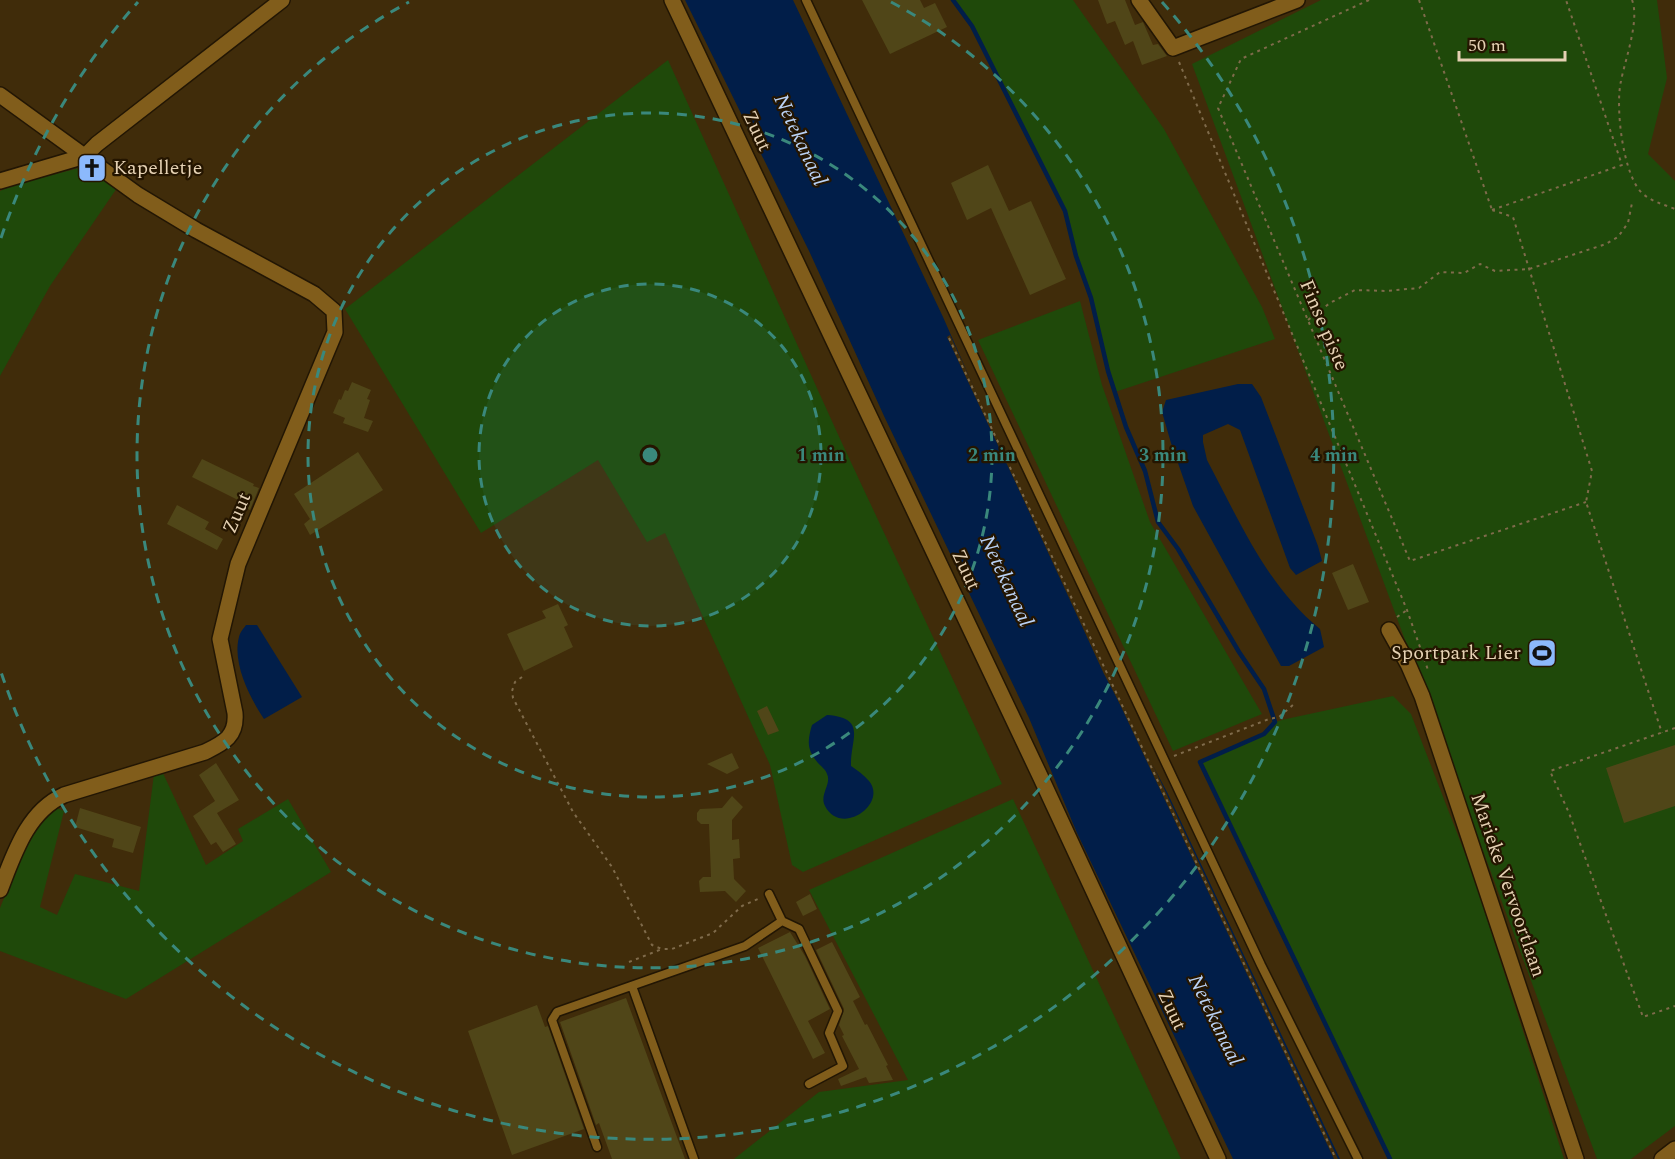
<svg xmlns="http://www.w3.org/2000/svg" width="1675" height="1159" viewBox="0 0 1675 1159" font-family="Spectral,serif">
<rect width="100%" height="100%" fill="#402c0a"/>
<path fill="#1f490a" d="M 953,0 L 1073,0 L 1164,129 L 1262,307 L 1275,339 L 1115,392 L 1108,371 L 1091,298 L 1076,256 L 1065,211 L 972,26 Z
M 1321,0 L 1657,0 L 1667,78 L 1648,154 L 1675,181 L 1675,1126 L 1631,1159 L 1597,1159 L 1192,64 Z
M 668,60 L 841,441 L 1002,784 L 803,872 L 792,865 L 770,765 L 665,533 L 647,542 L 598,460 L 481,533 L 345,309 Z
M 83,167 L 117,188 L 50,286 L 0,376 L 0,191 L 13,185 Z
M 1080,301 L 1102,385 L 1150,522 L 1262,714 L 1173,751 L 978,340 Z
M 1393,696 L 1411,714 L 1471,869 L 1564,1159 L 1390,1159 L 1200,762 L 1264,734 L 1275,722 L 1286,719 Z
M 161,769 L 206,865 L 243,841 L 238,829 L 288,799 L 331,872 L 126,999 L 0,951 L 0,908 L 33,826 L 52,806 L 64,811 L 40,907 L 57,915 L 75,874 L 139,891 L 154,774 Z
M 1013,799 L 1181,1159 L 734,1159 L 819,1092 L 908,1080 L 809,890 Z"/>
<path fill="#011e49" d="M 685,0 L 793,0 L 943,317 L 1012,474 L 1104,674 L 1167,792 L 1340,1159 L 1233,1159 L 1077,833 L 1029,718 L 884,416 L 810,253 Z
M 1238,384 L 1252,384 L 1261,397 L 1318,546 L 1322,561 L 1296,575 L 1290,568 L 1240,430 L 1228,424 L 1203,435 L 1203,442 L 1207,460 C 1239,520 1266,585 1320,629 L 1324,647 L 1289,666 L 1281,666 L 1193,506 L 1171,443 L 1162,412 L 1166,400 Z
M 246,625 L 257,625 L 302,697 L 264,719 C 250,698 232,663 239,637 C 240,632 244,628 246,625 Z
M 827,715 C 868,718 850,739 851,766 C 857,770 864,775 869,781 C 888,804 841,837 825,806 C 819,795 832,784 827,774 C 826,770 821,766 818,763 C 807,750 807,742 812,725 Z"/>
<path fill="#402c0a" d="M 950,335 L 1107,673 L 1128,712 L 1338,1159 L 1334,1159 L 947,337 Z"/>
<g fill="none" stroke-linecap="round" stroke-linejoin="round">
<path stroke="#011e49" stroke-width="4.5" d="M 953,0 L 972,26 L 1065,211 L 1076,256 L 1091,298 L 1108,371 L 1126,427 L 1145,471 L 1158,522 L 1178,549 L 1239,652 L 1264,689 L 1275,722 L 1264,734 L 1200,762 L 1390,1159"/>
</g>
<path fill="#504618" d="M 862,0 L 920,0 L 924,8 L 935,3 L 947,27 L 890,54 Z
M 1098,0 L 1125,0 L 1135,25 L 1143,22 L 1153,45 L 1158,44 L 1167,56 L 1142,65 L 1133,41 L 1125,45 L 1115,21 L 1107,24 Z
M 988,165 L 1009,211 L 1031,201 L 1066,279 L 1030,295 L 991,208 L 967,220 L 951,183 Z
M 352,382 L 371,390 L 367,399 L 370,400 L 364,418 L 373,421 L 368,432 L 343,423 L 345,418 L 333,413 L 339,399 L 341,400 L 345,390 L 348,391 Z
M 358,452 L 383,490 L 310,535 L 304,524 L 310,519 L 294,494 Z
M 202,459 L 254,484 L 253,486 L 259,488 L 250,510 L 238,504 L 240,501 L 192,477 Z
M 177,505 L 209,522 L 205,529 L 223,539 L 217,550 L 167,524 Z
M 1353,564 L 1369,602 L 1348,610 L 1332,573 Z
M 558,604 L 568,625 L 564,627 L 573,647 L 524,671 L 507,634 L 546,618 L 542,611 Z
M 767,706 L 779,731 L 768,735 L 757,711 Z
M 1675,745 L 1675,806 L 1624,823 L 1606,768 Z
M 732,753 L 739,768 L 727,774 L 707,764 Z
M 216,763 L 239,800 L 217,813 L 236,844 L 223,852 L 216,842 L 211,845 L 193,816 L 215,801 L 199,775 Z
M 732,796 L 743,807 L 732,820 L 732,840 L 739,839 L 740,858 L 733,859 L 734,879 L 746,891 L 736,902 L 725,891 L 700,892 L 699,881 L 703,877 L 711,877 L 709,824 L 701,824 L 697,820 L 697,813 L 700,809 L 722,808 Z
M 80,808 L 141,827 L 133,853 L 112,847 L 114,839 L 75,827 Z
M 810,894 L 817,909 L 803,916 L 796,902 Z
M 790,932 L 805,956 L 830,1009 L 808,1021 L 825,1053 L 813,1059 L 758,948 Z
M 832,942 L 860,997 L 853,1001 L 865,1025 L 867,1024 L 888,1065 L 886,1066 L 893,1080 L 869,1083 L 866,1077 L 841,1086 L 838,1079 L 859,1069 L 842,1036 L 844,1035 L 839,1025 L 844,1009 L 816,950 Z
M 626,998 L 685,1159 L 612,1159 L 599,1123 L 596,1125 L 560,1022 Z
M 537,1005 L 545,1027 L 548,1026 L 584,1129 L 512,1155 L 468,1031 Z"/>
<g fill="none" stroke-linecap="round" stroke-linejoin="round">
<g stroke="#221604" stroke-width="11">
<path id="lane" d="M 806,0 L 1261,965 L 1358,1159
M 782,921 L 799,929 L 838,1011 L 829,1033 L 843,1066 L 809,1084
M 632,986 L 694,1159
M 597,1147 L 552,1020 L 557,1012 L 745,946 L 782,921 L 769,894"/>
</g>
<g stroke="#221604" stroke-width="18">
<path id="street" d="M 672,0 L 1041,778 L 1218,1159
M 1139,0 L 1173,48 L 1297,0
M 0,95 L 138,195 L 196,230 L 314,294 L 334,311 L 335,332 L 238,564 L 220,639 L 235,713 C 237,737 223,743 205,752 L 64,795 C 27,812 14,854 0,890
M 0,181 L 85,156 L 97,144 L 282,0
M 1389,630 L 1408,664 L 1422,696 L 1576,1159
M 1662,1159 L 1675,1149"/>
</g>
<path stroke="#7f6b4b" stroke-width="2" stroke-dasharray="3 4.5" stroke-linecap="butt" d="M 1369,0 L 1241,59 L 1218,108 L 1410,561 L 1586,502
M 1419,0 L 1492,210
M 1632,0 C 1640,20 1625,60 1621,81 C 1615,107 1623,175 1642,193 C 1652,202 1663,204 1675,209
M 1179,62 L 1407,610 L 1428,670
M 1492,210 L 1513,217 L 1592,471 L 1586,502 L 1662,733
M 1492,210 L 1622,165 L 1566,0
M 1308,320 L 1330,303 L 1355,290 L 1386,291 L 1419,288 L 1440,272 L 1464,273 L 1480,264 L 1495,271 L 1529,269 L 1606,244 L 1618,237 L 1628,223 L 1632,203
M 949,338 L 1336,1159
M 1397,617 L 1407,610
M 522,677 L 515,682 L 512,691 L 513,698 L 573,812 L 612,867 L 652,945 L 662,949 L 672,949 L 713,933 L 742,906 L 758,899
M 1675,728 L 1550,771 L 1569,813 L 1643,1017 L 1675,1006
M 1174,756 L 1269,719 L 1279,717 L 1294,704
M 629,962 L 662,949"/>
<use href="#lane" stroke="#815d1b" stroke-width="8"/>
<use href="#street" stroke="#815d1b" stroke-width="15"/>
</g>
<circle cx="650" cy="455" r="171" fill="#3a887c" fill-opacity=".12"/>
<g fill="none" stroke="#3a887c" stroke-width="3" stroke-dasharray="10 8">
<circle cx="650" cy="455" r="171"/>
<circle cx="650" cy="455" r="342"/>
<path d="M891 2A513 513 0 1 1 409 2"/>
<path d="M1 238A684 684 0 0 1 138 2M1162 2A684 684 0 1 1 1 672"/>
</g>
<defs>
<g id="church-square" transform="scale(1.5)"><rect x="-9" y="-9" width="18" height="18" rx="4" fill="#8cb9fc" stroke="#241500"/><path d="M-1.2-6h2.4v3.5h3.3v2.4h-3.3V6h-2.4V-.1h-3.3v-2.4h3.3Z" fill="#111"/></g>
<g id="stadium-square" transform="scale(1.5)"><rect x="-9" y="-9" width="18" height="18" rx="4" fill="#8cb9fc" stroke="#241500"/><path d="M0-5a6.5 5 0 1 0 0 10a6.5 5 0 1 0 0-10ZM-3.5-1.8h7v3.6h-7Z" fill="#111"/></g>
</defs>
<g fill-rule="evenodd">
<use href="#church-square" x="92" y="168"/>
<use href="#stadium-square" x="1542" y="653"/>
</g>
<g text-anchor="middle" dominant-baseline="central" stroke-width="4.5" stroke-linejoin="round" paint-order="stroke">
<g font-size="20" fill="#e5d1b3" stroke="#241500">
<text transform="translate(757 131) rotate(65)">Zuut</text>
<text transform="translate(1324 325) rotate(67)">Finse piste</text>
<text transform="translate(237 513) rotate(-67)">Zuut</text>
<text transform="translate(966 570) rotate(65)">Zuut</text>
<text transform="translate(1508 885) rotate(71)">Marieke Vervoortlaan</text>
<text transform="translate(1172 1010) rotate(65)">Zuut</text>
</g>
<g font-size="20" fill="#e5d1b3" stroke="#241500" text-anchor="start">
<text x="113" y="168">Kapelletje</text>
<text x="1521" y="653" text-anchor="end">Sportpark Lier</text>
</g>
<g font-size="21" font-style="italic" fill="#bad2f5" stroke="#241500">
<text transform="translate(800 140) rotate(65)">Netekanaal</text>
<text transform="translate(1006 581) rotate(65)">Netekanaal</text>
<text transform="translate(1215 1020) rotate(64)">Netekanaal</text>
</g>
</g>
<circle cx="650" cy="455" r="9" fill="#3a887c" stroke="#241500" stroke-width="3"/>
<g font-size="18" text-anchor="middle" font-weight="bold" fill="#3a887c" stroke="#241500" stroke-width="4.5" stroke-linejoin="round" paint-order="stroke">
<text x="821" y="461">1 min</text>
<text x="992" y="461">2 min</text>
<text x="1163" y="461">3 min</text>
<text x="1334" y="461">4 min</text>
</g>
<path d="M1459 51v9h106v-9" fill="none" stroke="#e5d1b3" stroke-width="3"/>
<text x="1468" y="51" font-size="18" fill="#e5d1b3" stroke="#241500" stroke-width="4.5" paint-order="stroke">50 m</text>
</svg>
